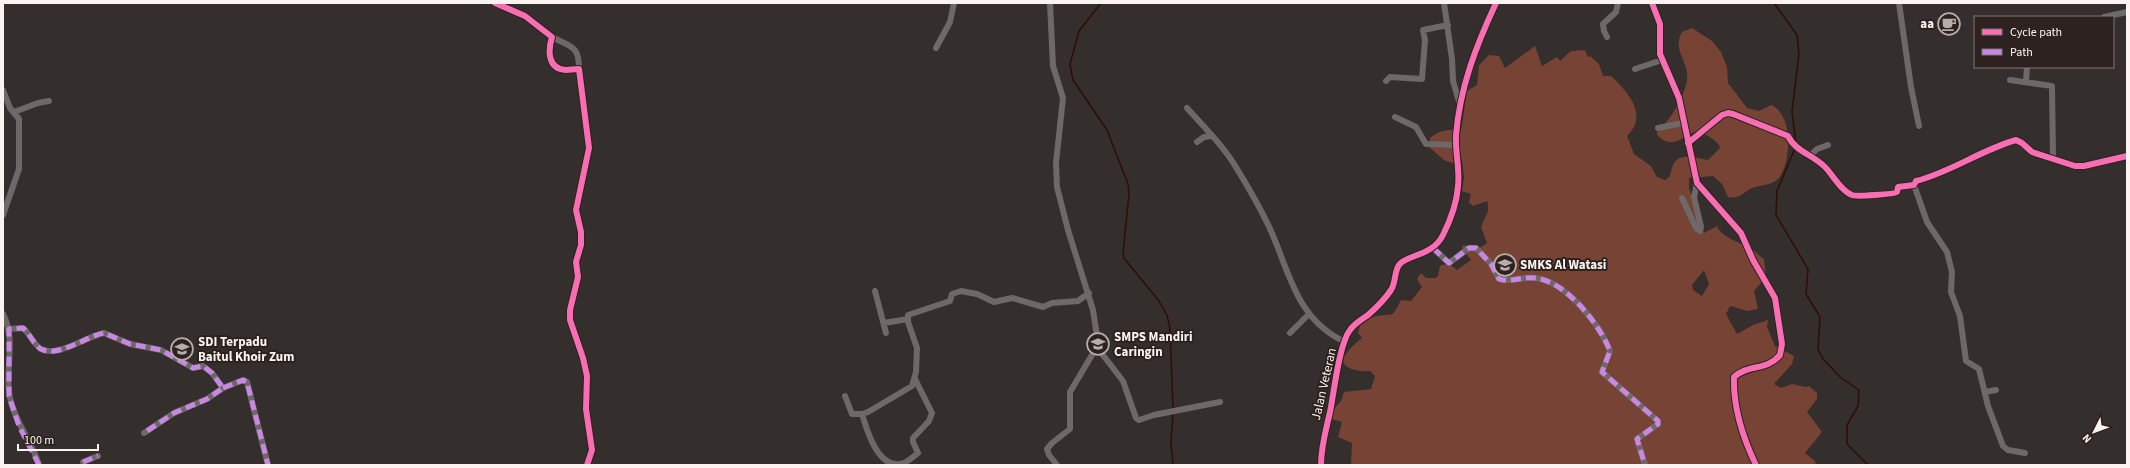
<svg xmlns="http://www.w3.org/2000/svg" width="2130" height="468" viewBox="0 0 2130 468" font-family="'Source Sans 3',sans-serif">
<rect width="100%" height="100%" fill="#342e2c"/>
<path fill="#774335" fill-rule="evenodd" d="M 1692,28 L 1712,41 L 1721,52 L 1727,67 L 1728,83 L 1747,108 L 1759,111 L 1771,105 C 1794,114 1791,163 1779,178 C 1771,187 1759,184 1750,189 C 1742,194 1739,199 1728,197 L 1722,184 L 1713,176 L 1689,178 L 1689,188 L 1704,233 L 1717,226 C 1722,238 1740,242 1751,249 C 1756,251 1759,256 1764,259 L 1766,277 L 1754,291 L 1758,309 L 1748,311 L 1730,306 L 1726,314 L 1737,334 L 1753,325 L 1768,320 L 1767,327 L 1775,346 L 1794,356 L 1792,364 L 1774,384 L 1781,388 L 1792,384 L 1806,387 L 1809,386 L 1817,393 L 1817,399 L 1807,412 L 1822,432 L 1805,453 L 1815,461 L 1816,465 L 1351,465 L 1352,443 L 1338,437 L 1342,422 L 1332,419 L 1331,412 L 1341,401 L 1344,392 L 1371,389 L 1375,376 L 1370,371 C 1361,372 1335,369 1346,354 C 1350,348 1357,342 1362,338 L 1358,333 L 1360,326 C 1365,322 1371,317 1377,316 C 1395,313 1391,319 1401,300 L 1411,301 L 1422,287 L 1417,279 L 1421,273 L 1426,278 L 1435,278 L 1438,276 L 1440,266 C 1447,263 1452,265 1457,270 L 1471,260 L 1462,248 L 1463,245 L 1478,249 L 1487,243 L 1481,227 L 1488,211 L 1488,204 L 1487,201 L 1473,206 L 1469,202 L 1471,194 L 1462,191 L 1464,177 L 1462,160 L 1452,163 L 1444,160 L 1430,148 L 1430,138 C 1440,130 1449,129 1461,131 L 1467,91 L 1477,85 L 1479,65 L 1489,55 L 1499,56 L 1505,68 L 1535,46 L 1542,66 L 1557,57 L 1560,61 L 1571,51 L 1585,50 L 1588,57 L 1590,56 L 1599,64 L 1603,76 L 1611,76 C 1628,92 1649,115 1627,136 L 1634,154 L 1651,166 L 1657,177 L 1665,180 C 1671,177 1670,174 1672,168 C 1676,151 1696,158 1708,160 L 1720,148 C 1718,140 1705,134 1697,131 C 1682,136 1673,151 1657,135 L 1657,132 C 1669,123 1690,89 1687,73 C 1685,58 1673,48 1682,32 ZM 1704,270 L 1709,284 L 1702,296 L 1693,290 L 1692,285 Z"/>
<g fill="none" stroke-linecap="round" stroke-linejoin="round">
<path stroke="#300d06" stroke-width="1.5" d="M 1101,3 L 1079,31 L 1070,64 L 1073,80 L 1107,130 L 1128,184 L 1129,194 L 1123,253 L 1124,258 L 1159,301 L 1167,315 L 1170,329 L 1173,409
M 1774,3 L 1797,35 L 1799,54 L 1792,112 L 1796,144
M 1795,148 L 1777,191 L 1776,215 L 1808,269 L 1806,294 L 1820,317 L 1818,349 L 1823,359 L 1840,377 L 1859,390 L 1858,406 L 1847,425 L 1847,444 L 1868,465
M 1173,412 L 1171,443 L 1173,465"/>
<path stroke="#6e6968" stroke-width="6" d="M 495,3 L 525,16 L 552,37 C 548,50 547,69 566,70 C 570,70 574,69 579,69 L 589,148 L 576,210 L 581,232 L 581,245 L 576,262 L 578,277 L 570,310 L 570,320 L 583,358 L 587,376 L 586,409 L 592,450 L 587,465
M 1050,3 L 1053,66 L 1063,98 L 1056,163 L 1057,187 L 1068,230 L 1093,310 L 1097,336 L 1096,346 L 1092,355 L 1070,392 L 1070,429 L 1052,443 L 1047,449 L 1049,455 L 1057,465
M 1444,3 L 1452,59 L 1453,81 L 1460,105
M 1652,3 L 1660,24 L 1660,54 L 1679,98 L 1697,183 L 1741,233 L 1753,260 L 1775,298 L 1782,344 L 1780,355 C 1767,371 1748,364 1734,377 C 1733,408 1743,438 1756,465
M 1899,3 L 1911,87 L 1919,126
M 2104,17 L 2127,12
M 552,37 C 571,47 579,45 579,69
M 1607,37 L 1604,31 L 1603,24 L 1616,12 L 1618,3
M 936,48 L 950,22 L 954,3
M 1635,69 L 1662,60
M 2010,80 L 2052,86 L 2053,157
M 1386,81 L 1390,77 L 1422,79 L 1425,40 L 1423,30 L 1448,25
M 2026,82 L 2027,67
M 3,90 L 10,108 L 19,119 L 19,169 L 3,215
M 1187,108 C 1203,126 1222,144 1234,164 C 1247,185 1261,209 1271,231 C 1290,274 1297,320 1345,342
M 14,112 L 38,103 L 49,101
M 1395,117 L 1416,127 L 1426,144 L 1456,145
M 1658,128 L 1683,123
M 1197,142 L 1204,137 L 1211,136
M 1688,143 L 1722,115 L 1728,113 L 1733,114 L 1788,136 C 1795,151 1813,155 1825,167 C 1833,175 1841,191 1852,195 C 1855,197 1895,194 1897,192 L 1898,187 L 1914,185 L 1916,181 C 1951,172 1981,150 2016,140 L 2022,143 L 2032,152 L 2075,166 L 2084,166 L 2127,156
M 1811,155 L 1817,149 L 1828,145
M 1914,185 L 1927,222 L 1947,252 L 1952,272 L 1951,292 L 1960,316 L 1966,361 L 1979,369 L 1988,406 L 2003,446 L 2008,450 L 2025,453
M 1682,198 L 1696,228 L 1700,231 L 1701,227 L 1694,197 L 1697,183
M 1433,248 L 1449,263 L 1469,248 L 1476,248 L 1491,264 L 1499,279 C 1510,283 1523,276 1535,278 C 1566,281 1600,325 1610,351 L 1602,372 L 1658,421 L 1658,424 L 1637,439 L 1645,465
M 875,291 L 886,333
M 3,314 C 17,341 4,370 10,398 C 15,423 32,441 39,465
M 884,323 L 908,319
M 9,329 L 23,328 C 30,334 34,345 41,349 C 58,358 87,336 104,333 L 130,344 L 161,350 L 193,368 L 203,366 L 212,373 L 223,388 L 207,399 L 174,413 L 144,433
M 1290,333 L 1309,314
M 1096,346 L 1123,381 L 1136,418 L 1139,420 L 1154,415 L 1220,402
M 223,388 L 243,380 L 247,382 L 268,465
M 1985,392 L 1996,390
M 845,396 L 852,414 L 862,414 L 868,412 L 912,386 L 916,372 L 917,348 L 908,322 L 908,315 L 950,301 L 952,294 L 961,291 L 977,294 L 994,302 L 1012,298 L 1043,307 L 1052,303 L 1078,301 L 1089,293
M 862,414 C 867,430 877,467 900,464 C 906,464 913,457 918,453 L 913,442 L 913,438 L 929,421 L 932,413 L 915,379
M 83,462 L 98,456
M 1321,465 C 1321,446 1326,430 1330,412 C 1334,393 1339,344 1350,330 C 1354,324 1362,319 1368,315 C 1376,308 1385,299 1391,290 C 1396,283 1394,272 1399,265 C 1407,254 1432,257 1443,235 C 1450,221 1457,202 1458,186 C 1460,170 1455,152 1456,135 C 1460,87 1476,46 1496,3"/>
<path stroke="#c787e3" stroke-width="5" stroke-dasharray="10 5" stroke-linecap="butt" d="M 1433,248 L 1449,263 L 1469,248 L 1476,248 L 1491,264 L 1499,279 C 1510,283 1523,276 1535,278 C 1566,281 1600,325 1610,351 L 1602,372 L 1658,421 L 1658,424 L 1637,439 L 1645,465
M 223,388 L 243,380 L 247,382 L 268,465
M 83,462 L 98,456
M 39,465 L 19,426 L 9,396 L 9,329 L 23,328 C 30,334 34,345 41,349 C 58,358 87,336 104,333 L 130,344 L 161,350 L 193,368 L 203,366 L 212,373 L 223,388 L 207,399 L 174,413 L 144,433"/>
<g stroke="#2d221f" stroke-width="8">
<path id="cycleway" d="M 495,3 L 525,16 L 552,37 C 548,50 547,69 566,70 C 570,70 574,69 579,69 L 589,148 L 576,210 L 581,232 L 581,245 L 576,262 L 578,277 L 570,310 L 570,320 L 583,358 L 587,376 L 586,409 L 592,450 L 587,465
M 1652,3 L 1660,24 L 1660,54 L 1679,98 L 1697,183 L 1741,233 L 1753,260 L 1775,298 L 1782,344 L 1780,355 C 1767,371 1748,364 1734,377 C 1733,408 1743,438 1756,465
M 1688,143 L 1722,115 L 1728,113 L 1733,114 L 1788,136 C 1795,151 1813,155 1825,167 C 1833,175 1841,191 1852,195 C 1855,197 1895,194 1897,192 L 1898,187 L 1914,185 L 1916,181 C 1951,172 1981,150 2016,140 L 2022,143 L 2032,152 L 2075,166 L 2084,166 L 2127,156
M 1321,465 C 1321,446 1326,430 1330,412 C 1334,393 1339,344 1350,330 C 1354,324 1362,319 1368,315 C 1376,308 1385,299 1391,290 C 1396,283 1394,272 1399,265 C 1407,254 1432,257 1443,235 C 1450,221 1457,202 1458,186 C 1460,170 1455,152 1456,135 C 1460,87 1476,46 1496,3"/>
</g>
<use href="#cycleway" stroke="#f96db3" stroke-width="6"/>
</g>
<defs>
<g id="cafe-ring" transform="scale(1.15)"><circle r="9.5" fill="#2d221f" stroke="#b5aeab" stroke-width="1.5"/><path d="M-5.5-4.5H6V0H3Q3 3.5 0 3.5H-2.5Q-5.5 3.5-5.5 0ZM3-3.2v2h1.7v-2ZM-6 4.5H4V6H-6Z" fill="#b5aeab"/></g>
<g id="school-ring" transform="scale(1.15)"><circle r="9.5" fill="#2d221f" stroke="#b5aeab" stroke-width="1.5"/><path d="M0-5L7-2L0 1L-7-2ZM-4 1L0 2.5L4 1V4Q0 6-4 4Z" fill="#b5aeab"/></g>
</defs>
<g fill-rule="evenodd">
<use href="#cafe-ring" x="1949" y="24"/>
<use href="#school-ring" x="1505" y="265"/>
<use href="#school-ring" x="1098" y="344"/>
<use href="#school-ring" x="182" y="349"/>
</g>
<g text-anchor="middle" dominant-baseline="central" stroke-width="4" stroke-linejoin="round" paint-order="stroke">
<g font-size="13" font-weight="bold" fill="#fbf3f0" stroke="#2d221f" text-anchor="start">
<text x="1934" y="24" text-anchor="end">aa</text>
<text x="1520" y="265">SMKS Al Watasi</text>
<text x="1114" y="337">SMPS Mandiri<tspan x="1114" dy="15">Caringin</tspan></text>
<text x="198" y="342">SDI Terpadu<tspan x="198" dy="15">Baitul Khoir Zum</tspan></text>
</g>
<g font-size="13" fill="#fbf3f0" stroke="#2d221f">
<text transform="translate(1324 384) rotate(-77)">Jalan Veteran</text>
</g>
</g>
<rect width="2130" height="468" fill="none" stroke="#fbf3f0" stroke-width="8"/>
<rect x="1974" y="16" width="140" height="52" fill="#2d221f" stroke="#7f7673"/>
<rect x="1982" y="29" width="20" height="6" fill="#f96db3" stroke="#7f7673"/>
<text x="2010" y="36" font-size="12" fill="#fbf3f0">Cycle path</text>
<rect x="1982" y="49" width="20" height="6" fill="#c787e3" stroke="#7f7673"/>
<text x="2010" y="56" font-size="12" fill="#fbf3f0">Path</text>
<g transform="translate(2094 432) rotate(228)" stroke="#2d221f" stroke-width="3" paint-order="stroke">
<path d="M0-3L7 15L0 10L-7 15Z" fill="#fbf3f0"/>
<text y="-6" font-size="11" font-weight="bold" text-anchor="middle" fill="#fbf3f0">N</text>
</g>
<path d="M18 444v6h80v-6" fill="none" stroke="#fbf3f0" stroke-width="2"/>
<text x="24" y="444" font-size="12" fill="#fbf3f0" stroke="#2d221f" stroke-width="3" paint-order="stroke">100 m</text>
</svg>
